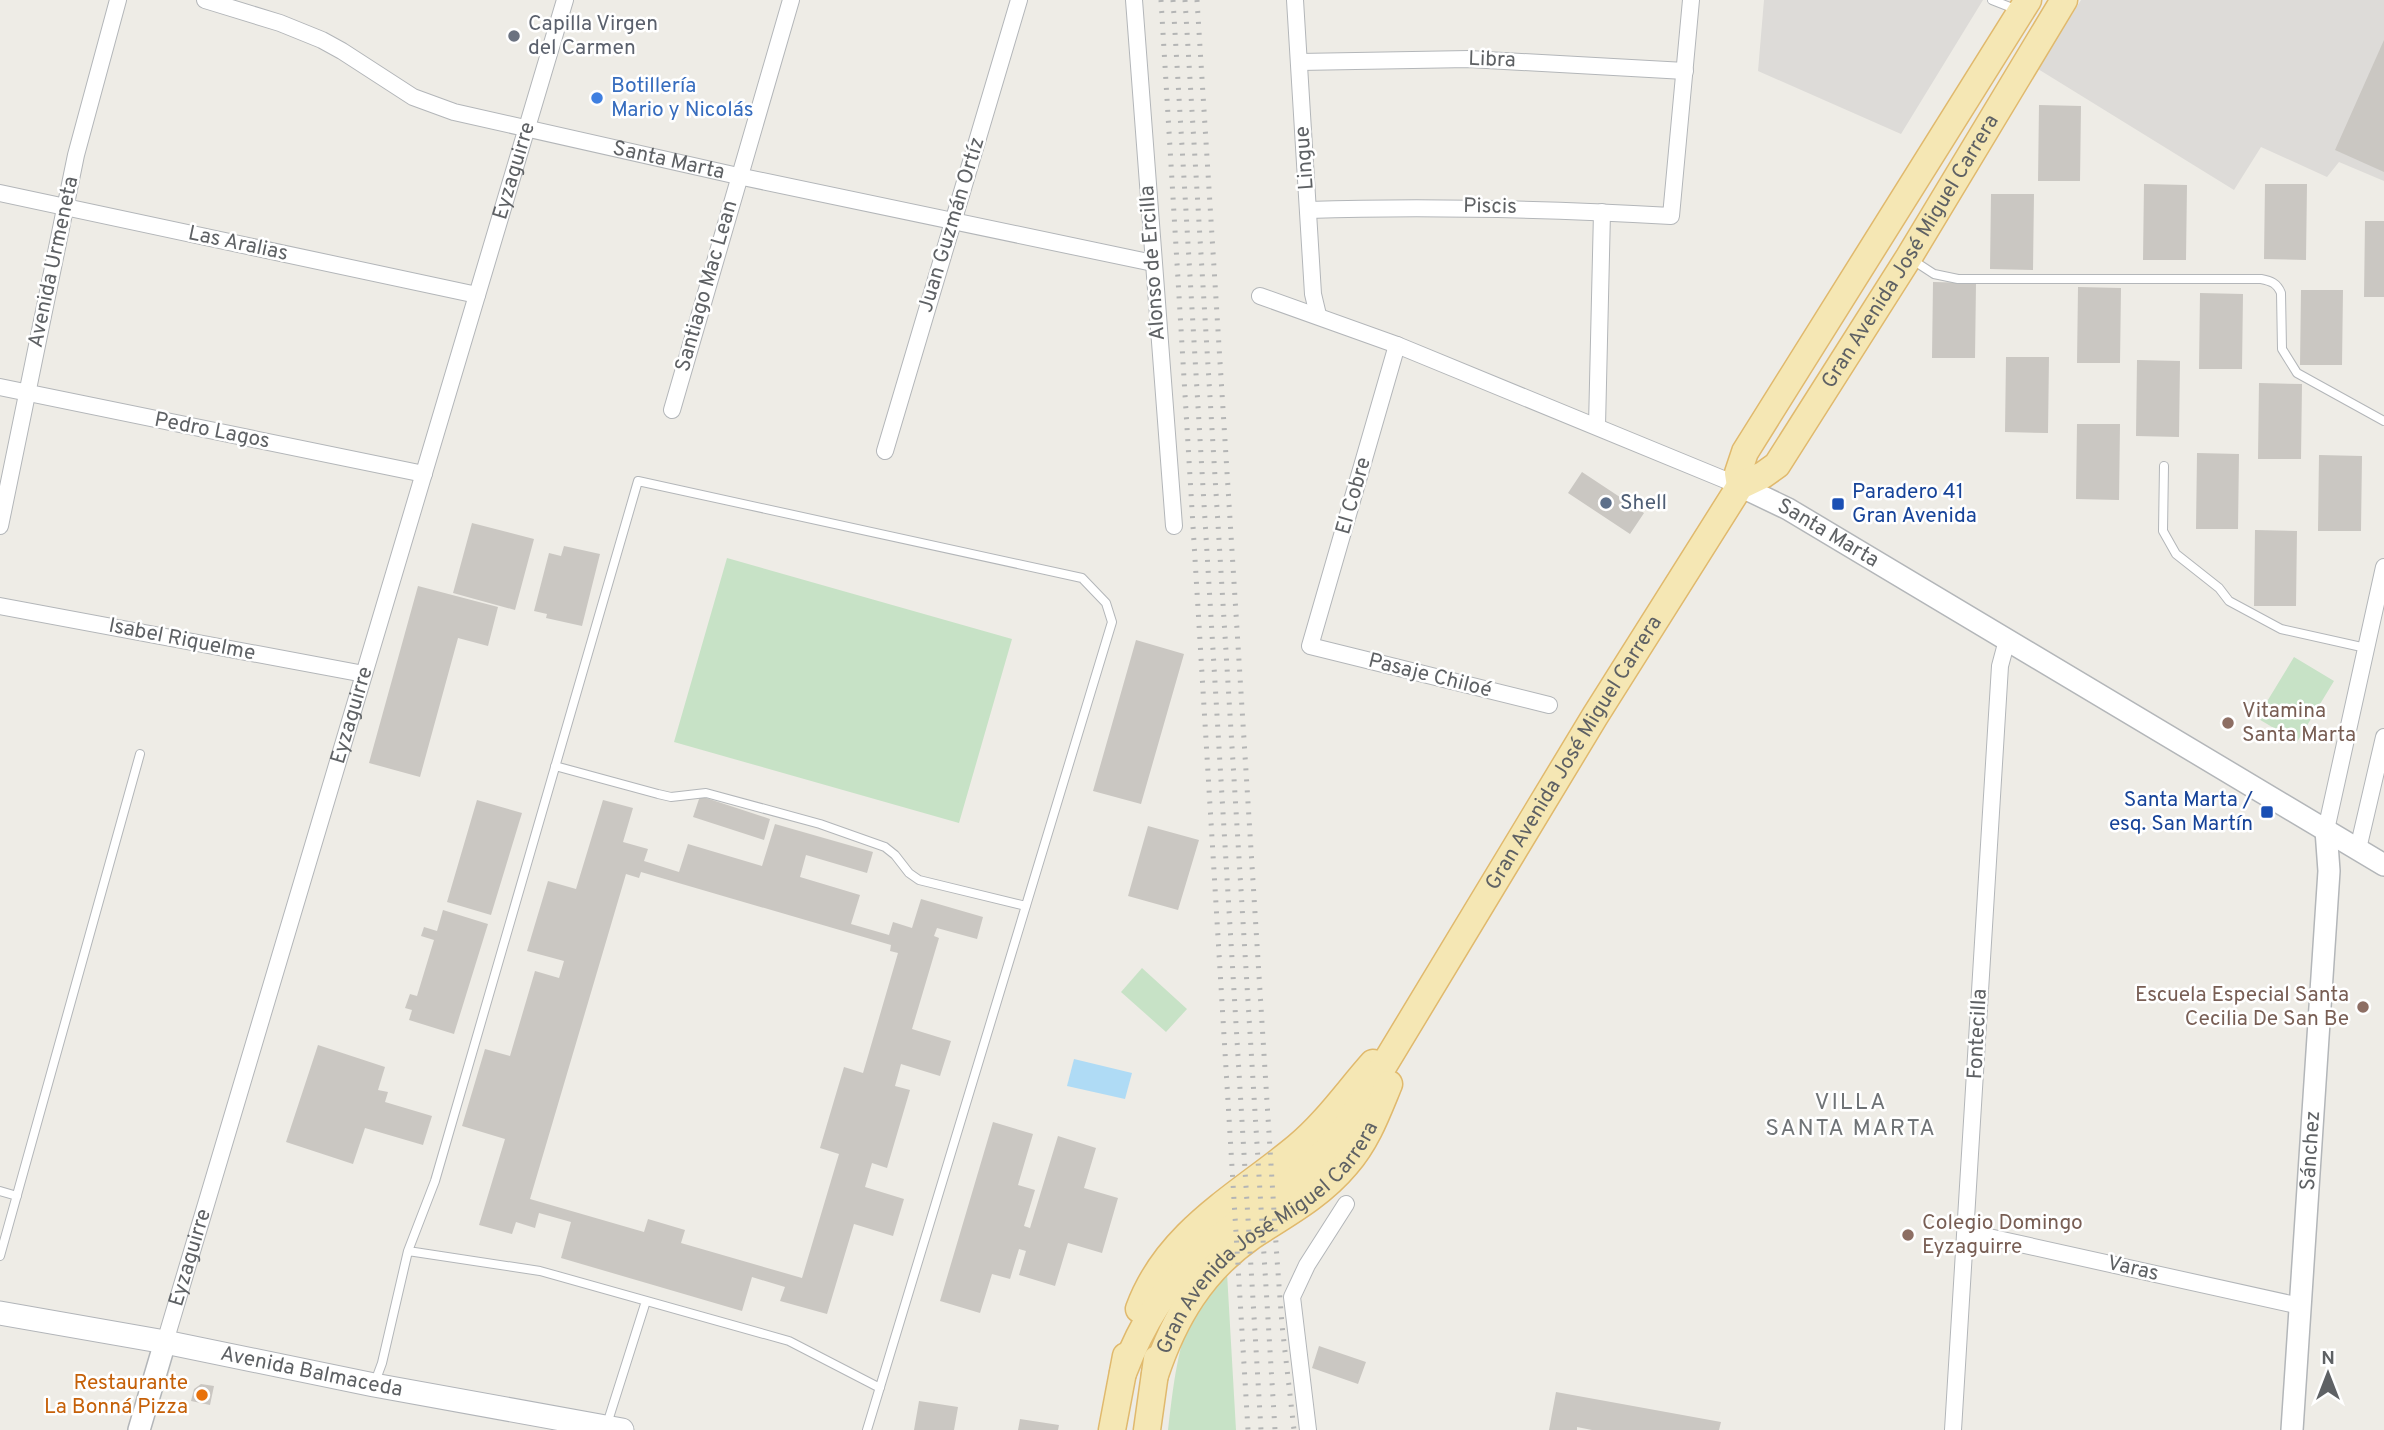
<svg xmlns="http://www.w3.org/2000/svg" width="2384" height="1430" viewBox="0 0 2384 1430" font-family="Overpass,sans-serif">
<rect width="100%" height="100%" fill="#eeece6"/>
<path fill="#dddbd8" d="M 1764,0 L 1983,0 L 1901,134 L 1758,71 Z
M 2081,0 L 2384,0 L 2384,181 L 2339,162 L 2327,177 L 2261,147 L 2234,190 L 2038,69 Z"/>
<path fill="#c7e2c6" d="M 727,558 L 1012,639 L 959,823 L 674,742 Z
M 2294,657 L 2334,681 L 2297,742 L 2257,718 Z
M 1142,968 L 1187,1009 L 1166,1032 L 1121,992 Z
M 1227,1273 L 1236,1430 L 1168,1430 C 1173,1390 1177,1341 1197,1306 C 1204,1294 1217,1283 1227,1273 Z"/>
<path fill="#afdbf5" d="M 1074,1059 L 1132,1073 L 1125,1099 L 1067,1086 Z"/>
<path fill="#cac7c2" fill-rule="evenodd" d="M 2384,40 L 2384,172 L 2335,150 Z
M 2039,105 L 2081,106 L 2080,181 L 2038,181 Z
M 2144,184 L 2187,185 L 2186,260 L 2143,260 Z
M 2265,184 L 2307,184 L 2306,260 L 2264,259 Z
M 1991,194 L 2034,194 L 2033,270 L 1990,269 Z
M 2365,221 L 2384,221 L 2384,297 L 2364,297 Z
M 1933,282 L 1976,283 L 1975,358 L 1932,358 Z
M 2078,287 L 2121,288 L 2120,363 L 2077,363 Z
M 2301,290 L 2343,290 L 2342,365 L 2300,365 Z
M 2200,293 L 2243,294 L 2242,369 L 2199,369 Z
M 2006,357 L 2049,357 L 2048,433 L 2005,432 Z
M 2137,360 L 2180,361 L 2179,437 L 2136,436 Z
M 2259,383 L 2302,384 L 2301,459 L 2258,459 Z
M 2077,424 L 2120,424 L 2119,500 L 2076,499 Z
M 2197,453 L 2239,454 L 2238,529 L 2196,529 Z
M 2319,455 L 2362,456 L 2361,531 L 2318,531 Z
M 1582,472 L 1644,513 L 1630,534 L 1568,493 Z
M 472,523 L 534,539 L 515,610 L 453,593 Z
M 2255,530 L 2297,531 L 2296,606 L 2254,606 Z
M 564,546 L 600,554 L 582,626 L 546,618 L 547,614 L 534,611 L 549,553 L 561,556 Z
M 418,586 L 498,607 L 488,646 L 458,638 L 420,777 L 369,763 Z
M 1136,640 L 1184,654 L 1141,804 L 1093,791 Z
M 700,796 L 770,819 L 764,840 L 693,817 Z
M 477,800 L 522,813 L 491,915 L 447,902 Z
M 603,800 L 633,808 L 623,842 L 648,849 L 644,861 L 679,872 L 688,844 L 762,866 L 775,824 L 873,852 L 867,873 L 806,855 L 800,877 L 860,895 L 851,924 L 889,935 L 893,922 L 912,928 L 921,899 L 983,917 L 977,939 L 937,928 L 934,936 L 939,938 L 912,1029 L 951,1041 L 940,1076 L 901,1064 L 895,1086 L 910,1090 L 887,1168 L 872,1163 L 865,1187 L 904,1199 L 893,1236 L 854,1224 L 827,1314 L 780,1301 L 785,1287 L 752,1277 L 742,1311 L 561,1258 L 571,1222 L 539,1213 L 535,1228 L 516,1222 L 512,1234 L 479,1225 L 505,1139 L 462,1126 L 485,1049 L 510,1056 L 535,971 L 559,978 L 564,961 L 527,951 L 548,881 L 576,889 ZM 641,872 L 891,945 L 890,951 L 898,953 L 863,1073 L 844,1067 L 820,1148 L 839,1154 L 802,1278 L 681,1243 L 685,1230 L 648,1219 L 644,1232 L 530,1199 L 626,874 L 639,878 Z
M 1148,826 L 1199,840 L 1178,910 L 1128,896 Z
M 443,910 L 488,924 L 454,1034 L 409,1020 L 412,1010 L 405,1008 L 410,994 L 417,996 L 434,940 L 421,936 L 424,927 L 437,931 Z
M 318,1045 L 385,1067 L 378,1090 L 388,1092 L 385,1102 L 432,1116 L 423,1145 L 365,1128 L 353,1164 L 286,1142 Z
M 993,1122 L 1033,1134 L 1018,1185 L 1035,1190 L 1024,1226 L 1030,1228 L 1058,1136 L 1096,1148 L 1084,1188 L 1118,1198 L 1102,1253 L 1068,1243 L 1055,1286 L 1019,1275 L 1026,1251 L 1019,1249 L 1010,1279 L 992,1274 L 980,1313 L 940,1301 Z
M 1319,1346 L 1366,1362 L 1358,1384 L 1312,1368 Z
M 201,1384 L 214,1386 L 210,1405 L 191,1401 L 194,1389 Z
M 1556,1392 L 1721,1422 L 1719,1430 L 1592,1430 L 1577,1427 L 1577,1430 L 1549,1430 Z
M 919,1401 L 958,1407 L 954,1430 L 914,1430 Z
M 1020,1419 L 1059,1425 L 1058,1430 L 1018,1430 Z"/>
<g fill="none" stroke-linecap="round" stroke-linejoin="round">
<g stroke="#b3b6b9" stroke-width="10">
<path id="service" d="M 1992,0 L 2015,9
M 1911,259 L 1934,274 L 1958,279 L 2261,279 C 2271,281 2277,283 2281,293 L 2282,349 L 2297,373 L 2384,421
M 2164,466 L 2163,531 L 2176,554 L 2219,588 L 2229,601 L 2281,629 L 2366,648
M 555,766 L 658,794 L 671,797 L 706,793 L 820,824 L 885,847 L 895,855 L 909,873 L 919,880 L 1026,906
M 0,1191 L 17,1196
M 408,1251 L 540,1271 L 789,1341 L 880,1388
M 0,1256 L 140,754
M 375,1382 L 382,1363 L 408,1251 L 435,1181 L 638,481 L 1082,578 L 1106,603 L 1112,622 L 867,1430
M 607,1424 L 646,1301"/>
</g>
<g stroke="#b3b6b9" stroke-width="18">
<g id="minor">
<path id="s1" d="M 205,0 L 280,23 L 322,40 L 342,51 L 413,97 L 454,112 L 738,176 L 1153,263"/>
<path d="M 1134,0 L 1174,526"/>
<path d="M 1295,0 L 1313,294 L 1318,315"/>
<path d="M 1299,62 L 1469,59 L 1685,71"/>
<path d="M 0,193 L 477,295"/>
<path d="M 1308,210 C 1431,206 1548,209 1671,216 L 1691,0"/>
<path d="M 1260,296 L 1397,345 L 1740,486"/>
<path d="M 1397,345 L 1310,646 L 1549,705"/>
<path d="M 0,387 L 424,474"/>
<path d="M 672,410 L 791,0"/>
<path d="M 1597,426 L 1602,212"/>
<path d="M 885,451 L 1019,0"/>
<path d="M 0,526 L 76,155 L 118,0"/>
<path d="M 0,606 L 364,674"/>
<path d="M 2326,830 L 2384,567"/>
<path d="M 2358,849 L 2384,737"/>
<path d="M 1966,1232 L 2300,1306"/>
<path id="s2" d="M 165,1342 L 565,0"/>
<path d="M 1308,1430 L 1292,1297 L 1307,1265 L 1346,1204"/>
<path d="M 1953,1430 L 2000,666 L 2007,640"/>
</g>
</g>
<g stroke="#b3b6b9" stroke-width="24">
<g id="tertiary">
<path id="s3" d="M 1740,486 L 1788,509 L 2384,865"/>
<path d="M 139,1430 L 165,1342"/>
<path id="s4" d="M 2292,1430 L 2329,871 L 2326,830"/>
</g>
</g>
<g stroke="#b2b5b9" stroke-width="25">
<g id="secondary">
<path id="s5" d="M 0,1313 L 165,1342 L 374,1385 L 622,1430"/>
</g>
</g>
<g stroke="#e0b96d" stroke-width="29">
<g id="primary">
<path d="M 1740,486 L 1738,473 L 1745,452 L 2028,0"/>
<path d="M 1139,1309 C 1167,1232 1238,1196 1297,1147 C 1326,1123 1348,1091 1373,1063"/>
<path id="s6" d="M 1123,1373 C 1142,1324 1165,1285 1205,1250 C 1256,1204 1307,1181 1349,1123 L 1595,716 L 1740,486 L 1763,475 L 1777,465 L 1909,257 L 2064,0"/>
<path id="s7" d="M 1155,1375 C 1174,1318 1202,1271 1252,1236 C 1286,1214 1320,1196 1346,1165 C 1367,1141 1377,1113 1389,1084"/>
<path d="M 1112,1430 L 1126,1356"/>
<path d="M 1147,1430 L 1157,1359"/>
</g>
</g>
<use href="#service" stroke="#fff" stroke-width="8"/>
<use href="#minor" stroke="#fff" stroke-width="16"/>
<use href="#tertiary" stroke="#fff" stroke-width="21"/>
<use href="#secondary" stroke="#fff" stroke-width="23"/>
<use href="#primary" stroke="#f5e7b4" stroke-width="26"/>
<path stroke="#b4b5b5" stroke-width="5" stroke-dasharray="2 9" stroke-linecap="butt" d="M 1161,0 L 1248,1430
M 1173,0 L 1261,1430
M 1185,0 L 1275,1430
M 1197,0 L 1277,1259 L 1282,1325 L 1294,1430"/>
</g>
<circle fill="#6b7280" stroke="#fff" stroke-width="2.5" cx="514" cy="36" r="7"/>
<circle fill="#3f7fe0" stroke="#fff" stroke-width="2.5" cx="597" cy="98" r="7"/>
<circle fill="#5c6f8a" stroke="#fff" stroke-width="2.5" cx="1606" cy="503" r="7"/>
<g fill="#1a4fb4" stroke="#fff" stroke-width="2.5">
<rect x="1831" y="497" width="14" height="14" rx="3.5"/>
<rect x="2260" y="805" width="14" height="14" rx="3.5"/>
</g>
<g fill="#8d6e63" stroke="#fff" stroke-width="2.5">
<circle cx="2228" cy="723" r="7"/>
<circle cx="2363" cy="1007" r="7"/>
<circle cx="1908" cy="1235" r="7"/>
</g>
<circle fill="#e8710a" stroke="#fff" stroke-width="2.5" cx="202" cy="1395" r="7"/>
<g text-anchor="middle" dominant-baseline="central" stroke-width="5" stroke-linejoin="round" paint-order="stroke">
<g font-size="21" fill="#5b616d" stroke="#fff" text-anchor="start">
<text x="528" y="24">Capilla Virgen<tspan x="528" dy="24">del Carmen</tspan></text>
</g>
<g font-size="21" fill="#5e6164" stroke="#fff">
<text transform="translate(1492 60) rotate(2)">Libra</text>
<text transform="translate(1305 158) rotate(-94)">Lingue</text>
<text stroke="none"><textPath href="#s1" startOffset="495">Santa Marta</textPath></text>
<text stroke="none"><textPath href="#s2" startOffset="1222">Eyzaguirre</textPath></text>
<text transform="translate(1490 207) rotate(1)">Piscis</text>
<text transform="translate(952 225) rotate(-73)">Juan Guzmán Ortíz</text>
<text transform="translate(238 244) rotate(12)">Las Aralias</text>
<text stroke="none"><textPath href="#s6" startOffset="1384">Gran Avenida José Miguel Carrera</textPath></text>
<text transform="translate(54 262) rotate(-78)">Avenida Urmeneta</text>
<text transform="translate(1153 263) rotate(-94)">Alonso de Ercilla</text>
<text transform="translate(707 286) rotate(-74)">Santiago Mac Lean</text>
<text transform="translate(212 431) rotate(11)">Pedro Lagos</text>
<text transform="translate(1354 496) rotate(-74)">El Cobre</text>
<text stroke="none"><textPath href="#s3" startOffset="100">Santa Marta</textPath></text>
<text transform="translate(182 640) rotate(11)">Isabel Riquelme</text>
<text transform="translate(1430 676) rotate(14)">Pasaje Chiloé</text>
<text stroke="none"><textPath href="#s2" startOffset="654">Eyzaguirre</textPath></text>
<text stroke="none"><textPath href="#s6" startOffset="775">Gran Avenida José Miguel Carrera</textPath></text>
<text transform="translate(1978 1034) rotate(-87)">Fontecilla</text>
<text stroke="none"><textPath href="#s4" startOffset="280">Sánchez</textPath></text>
<text stroke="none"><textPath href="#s7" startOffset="182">Gran Avenida José Miguel Carrera</textPath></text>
<text stroke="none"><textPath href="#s2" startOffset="88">Eyzaguirre</textPath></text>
<text transform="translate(2133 1269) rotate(13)">Varas</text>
<text stroke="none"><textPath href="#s5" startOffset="317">Avenida Balmaceda</textPath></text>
</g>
<g font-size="21" fill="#366cbe" stroke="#fff" text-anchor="start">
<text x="611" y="86">Botillería<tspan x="611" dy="24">Mario y Nicolás</tspan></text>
</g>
<g font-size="21" fill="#164399" stroke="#fff" text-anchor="start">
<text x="1852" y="492">Paradero 41<tspan x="1852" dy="24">Gran Avenida</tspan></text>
<text x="2253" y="800" text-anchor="end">Santa Marta /<tspan x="2253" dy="24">esq. San Martín</tspan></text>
</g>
<g font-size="21" fill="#4e5e75" stroke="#fff" text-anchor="start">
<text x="1620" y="503">Shell</text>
</g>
<g font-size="21" fill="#785e54" stroke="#fff" text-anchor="start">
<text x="2242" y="711">Vitamina<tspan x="2242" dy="24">Santa Marta</tspan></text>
<text x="2349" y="995" text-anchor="end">Escuela Especial Santa<tspan x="2349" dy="24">Cecilia De San Be</tspan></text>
<text x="1922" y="1223">Colegio Domingo<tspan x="1922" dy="24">Eyzaguirre</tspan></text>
</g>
<g font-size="21" fill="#c56008" stroke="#fff" text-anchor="end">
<text x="188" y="1383">Restaurante<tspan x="188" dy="24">La Bonná Pizza</tspan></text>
</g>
<g font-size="23" letter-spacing="2" fill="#6f7376" stroke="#fff">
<text x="1851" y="1103">VILLA<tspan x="1851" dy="26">SANTA MARTA</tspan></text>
</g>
</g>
<g transform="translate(2328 1374)" stroke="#ffffff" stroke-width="5" paint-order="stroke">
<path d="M0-5L12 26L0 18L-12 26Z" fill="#5e6164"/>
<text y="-10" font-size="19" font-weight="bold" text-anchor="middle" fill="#5e6164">N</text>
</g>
</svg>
